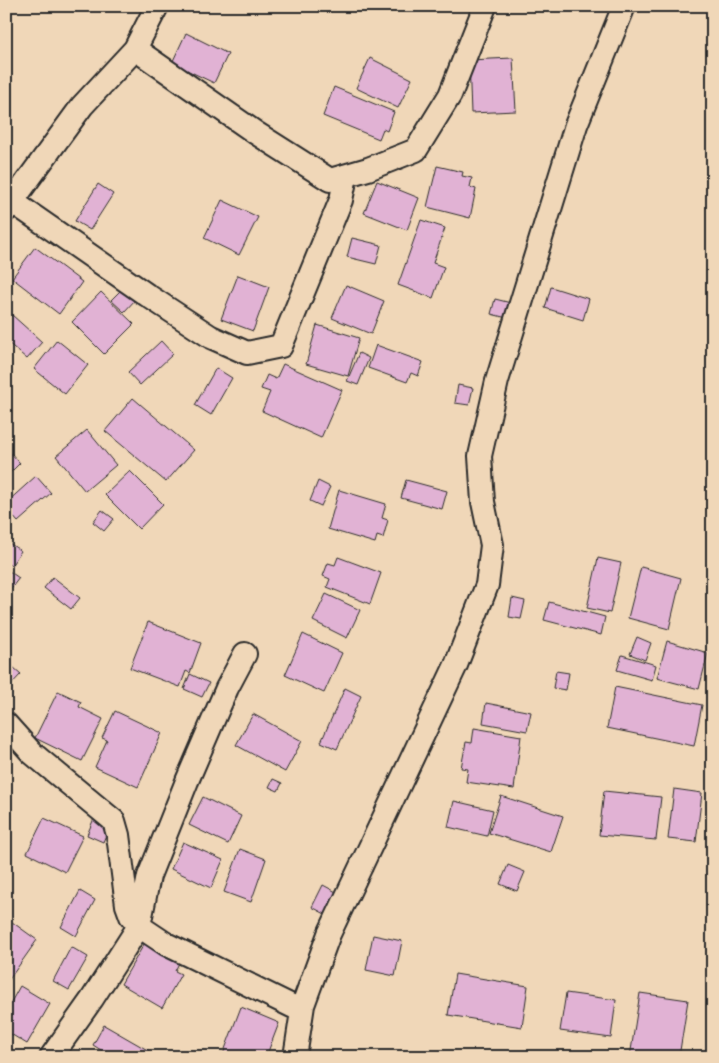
<svg xmlns="http://www.w3.org/2000/svg" width="719" height="1063" viewBox="0 0 719 1063" font-family="Kalam,sans-serif">
<rect width="100%" height="100%" fill="#f0d7b8"/>
<filter id="ink" filterUnits="userSpaceOnUse"><feTurbulence type="fractalNoise" baseFrequency=".02" numOctaves="2"/><feDisplacementMap in="SourceGraphic" scale="10" xChannelSelector="R" yChannelSelector="G"/><feConvolveMatrix kernelMatrix="1 2 1 2 8 2 1 2 1" color-interpolation-filters="sRGB"/></filter>
<g filter="url(#ink)">
<path fill="#e1b2d4" stroke="#2b2b2b" d="M 186,33 L 228,54 L 214,83 L 172,63 Z
M 370,58 L 412,79 L 398,108 L 356,88 Z
M 513,58 L 516,111 L 471,113 L 469,60 Z
M 334,87 L 394,112 L 387,131 L 383,129 L 379,139 L 323,116 Z
M 437,166 L 463,172 L 462,176 L 472,178 L 470,187 L 476,189 L 470,218 L 427,207 Z
M 377,181 L 419,198 L 407,230 L 364,213 Z
M 98,184 L 113,194 L 90,230 L 75,221 Z
M 222,200 L 258,217 L 239,255 L 204,238 Z
M 421,220 L 445,228 L 433,263 L 444,267 L 433,298 L 398,285 Z
M 352,238 L 381,245 L 376,264 L 347,257 Z
M 35,247 L 82,282 L 59,314 L 12,278 Z
M 238,275 L 269,287 L 253,331 L 221,319 Z
M 346,285 L 384,301 L 371,334 L 332,318 Z
M 124,287 L 136,299 L 124,312 L 111,300 Z
M 551,287 L 589,299 L 583,320 L 545,308 Z
M 101,292 L 134,324 L 104,354 L 72,322 Z
M 495,299 L 511,303 L 507,318 L 491,314 Z
M 12,315 L 42,342 L 27,359 L 6,341 L 6,321 Z
M 317,325 L 359,338 L 348,376 L 306,364 Z
M 57,340 L 88,365 L 65,394 L 34,369 Z
M 161,341 L 173,354 L 140,385 L 128,372 Z
M 376,345 L 423,362 L 418,376 L 411,373 L 407,382 L 368,368 Z
M 359,353 L 369,358 L 358,385 L 347,381 Z
M 283,364 L 342,390 L 321,438 L 262,411 L 270,392 L 261,389 L 267,375 L 276,379 Z
M 216,368 L 232,378 L 211,415 L 195,405 Z
M 458,385 L 473,388 L 469,405 L 455,403 Z
M 133,398 L 194,450 L 166,482 L 105,431 Z
M 87,430 L 116,465 L 85,491 L 56,456 Z
M 6,448 L 20,463 L 6,477 Z
M 130,471 L 163,504 L 139,529 L 105,495 Z
M 36,476 L 51,493 L 18,522 L 6,508 L 6,503 Z
M 406,480 L 447,491 L 442,509 L 401,498 Z
M 318,481 L 330,487 L 321,506 L 310,501 Z
M 339,490 L 386,504 L 382,518 L 388,520 L 383,538 L 377,536 L 375,543 L 328,529 Z
M 102,510 L 114,519 L 104,531 L 93,522 Z
M 6,541 L 21,551 L 11,566 L 6,562 Z
M 338,557 L 381,573 L 370,604 L 327,587 L 330,579 L 323,576 L 328,563 L 335,565 Z
M 598,558 L 621,563 L 610,613 L 587,608 Z
M 641,567 L 681,578 L 669,629 L 628,618 Z
M 6,569 L 19,578 L 6,595 Z
M 53,577 L 80,598 L 71,609 L 44,588 Z
M 326,594 L 360,610 L 347,638 L 313,621 Z
M 512,598 L 525,601 L 521,619 L 509,617 Z
M 549,602 L 605,617 L 601,635 L 544,620 Z
M 148,622 L 201,643 L 190,673 L 186,671 L 180,687 L 130,668 Z
M 303,634 L 342,653 L 324,693 L 285,675 Z
M 637,637 L 651,643 L 645,660 L 630,654 Z
M 667,641 L 708,653 L 699,689 L 657,678 Z
M 622,655 L 656,665 L 652,680 L 617,670 Z
M 6,661 L 21,674 L 6,690 Z
M 556,671 L 569,673 L 566,690 L 553,688 Z
M 190,674 L 209,683 L 202,697 L 184,689 Z
M 615,687 L 702,705 L 694,746 L 607,728 Z
M 345,688 L 361,696 L 337,749 L 321,742 Z
M 58,691 L 81,702 L 79,707 L 103,719 L 82,761 L 35,738 Z
M 486,703 L 531,712 L 527,731 L 483,723 Z
M 115,711 L 162,733 L 138,787 L 95,767 L 107,740 L 102,738 Z
M 253,714 L 302,741 L 285,772 L 236,745 Z
M 474,728 L 521,736 L 514,789 L 466,782 L 468,769 L 461,768 L 466,742 L 472,743 Z
M 273,779 L 282,783 L 278,791 L 269,787 Z
M 674,789 L 702,793 L 696,842 L 668,839 Z
M 604,791 L 661,797 L 656,840 L 599,835 Z
M 501,796 L 563,816 L 551,852 L 489,833 Z
M 203,797 L 241,816 L 228,844 L 189,825 Z
M 454,801 L 493,810 L 487,836 L 448,827 Z
M 95,816 L 111,823 L 103,842 L 87,835 Z
M 44,818 L 83,836 L 65,872 L 27,853 Z
M 183,842 L 223,860 L 211,888 L 171,869 Z
M 240,849 L 266,859 L 251,902 L 224,892 Z
M 508,865 L 525,872 L 517,891 L 500,884 Z
M 323,885 L 338,893 L 327,915 L 312,907 Z
M 80,891 L 95,900 L 76,936 L 61,927 Z
M 12,922 L 37,940 L 8,981 L 6,980 L 6,931 Z
M 373,935 L 402,941 L 395,976 L 366,970 Z
M 147,939 L 181,959 L 175,971 L 181,974 L 162,1008 L 121,984 Z
M 71,947 L 88,957 L 69,990 L 53,981 Z
M 455,974 L 528,986 L 522,1027 L 448,1015 Z
M 20,986 L 50,1004 L 27,1044 L 6,1031 L 6,1011 Z
M 566,993 L 616,1000 L 611,1038 L 560,1031 Z
M 640,993 L 688,1000 L 679,1057 L 630,1057 Z
M 241,1007 L 279,1023 L 266,1057 L 222,1057 Z
M 104,1025 L 151,1052 L 148,1057 L 112,1057 L 93,1045 Z"/>
<g fill="none" stroke-linecap="round" stroke-linejoin="round">
<g stroke="#2b2b2b" stroke-width="26">
<path id="minor" d="M 135,49 L 256,133 L 330,180 L 368,169 L 416,150 L 450,95 L 485,6
M 13,202 L 147,295 L 211,337 L 247,353 L 281,346 L 341,200 L 346,176
M 6,210 L 82,106 L 135,49 L 157,6
M 6,724 L 32,753 L 114,821 L 118,835 L 127,905 L 131,916 L 139,926 L 166,944 L 302,1011
M 51,1057 L 92,999 L 139,926 L 149,876 L 187,781 L 227,688 L 245,654
M 295,1057 L 303,1005 L 329,934 L 456,665 L 487,585 L 492,545 L 483,502 L 480,456 L 497,381 L 576,125 L 624,6"/>
</g>
<use href="#minor" stroke="#f0d7b8" stroke-width="22"/>
</g>
</g>
<rect width="719" height="1063" fill="none" stroke="#f0d7b8" stroke-width="25"/>
<rect x="12" y="12" width="694" height="1038" fill="none" stroke="#2b2b2b" stroke-width="2" filter="url(#ink)"/>
</svg>
